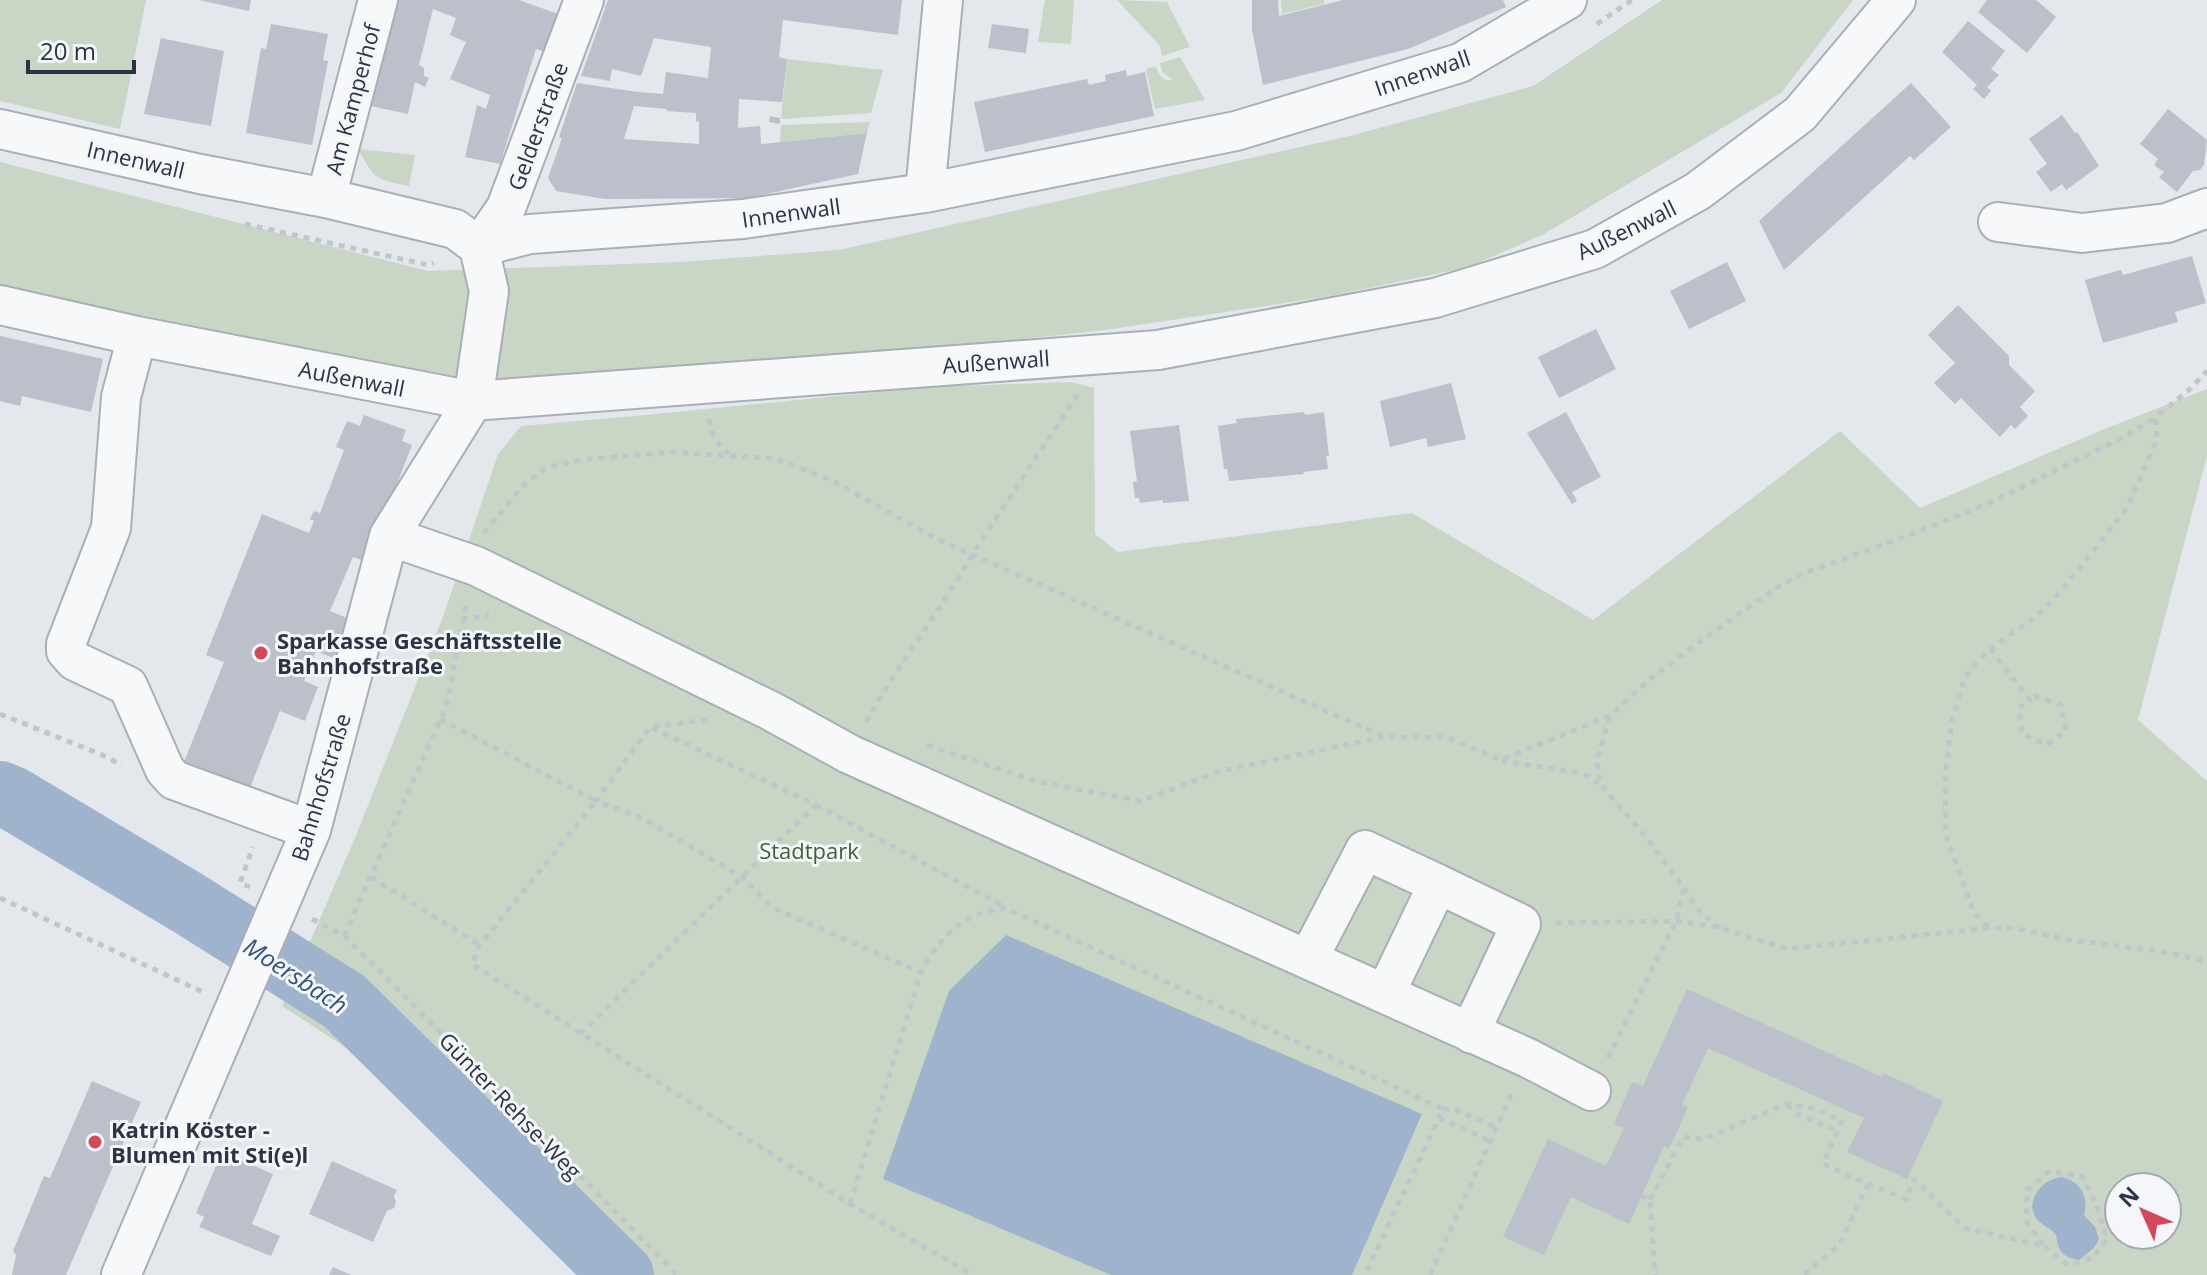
<svg xmlns="http://www.w3.org/2000/svg" width="2207" height="1275" viewBox="0 0 2207 1275" font-family="'Open Sans',sans-serif">
<rect width="100%" height="100%" fill="#e4e7ec"/>
<path fill="#c9d6c5" fill-rule="evenodd" d="M 0,0 L 146,0 L 120,129 L 0,101 Z
M 1045,0 L 1074,0 L 1071,44 L 1038,42 Z
M 1117,0 L 1167,2 L 1190,47 L 1162,56 L 1160,46 Z
M 1281,0 L 1324,0 L 1324,4 L 1282,14 Z
M 1662,0 L 1853,0 L 1781,93 L 1544,234 L 1469,267 L 1325,297 L 1105,330 L 696,375 L 526,381 L 438,379 L 0,289 L 0,162 L 428,271 L 680,262 L 839,250 L 1354,135 L 1533,86 Z
M 1180,57 L 1205,100 L 1155,109 L 1146,71 L 1148,68 L 1156,67 C 1160,77 1162,81 1173,80 L 1162,72 L 1160,63 Z
M 787,59 L 883,70 L 871,113 L 781,119 Z
M 870,122 L 867,133 L 780,142 L 781,125 Z
M 358,149 L 415,155 L 409,186 C 375,179 375,180 358,149 Z
M 1071,382 L 1094,388 L 1095,534 L 1118,552 L 1412,513 L 1593,620 L 1840,431 L 1920,508 L 2102,430 L 2207,389 L 2207,456 L 2138,720 L 2207,781 L 2207,1275 L 587,1275 L 494,1176 L 380,1070 L 282,1006 L 355,838 L 444,614 L 498,454 L 521,426 L 645,415 L 928,387 ZM 2119,1187 L 2167,1187 L 2167,1235 L 2119,1235 Z"/>
<path fill="#9fb4cc" d="M 1006,935 L 1422,1114 L 1352,1275 L 1111,1275 L 883,1179 L 949,991 Z
M 2062,1177 C 2081,1182 2089,1196 2084,1215 L 2095,1227 L 2099,1239 L 2094,1248 L 2079,1260 C 2067,1258 2059,1254 2057,1241 C 2056,1239 2057,1237 2056,1235 C 2052,1229 2041,1225 2036,1218 C 2024,1200 2044,1178 2062,1177 Z"/>
<g fill="none" stroke-linecap="round" stroke-linejoin="round">
<path stroke="#9fb4cc" stroke-width="64" d="M 0,793 L 12,798 L 188,903 L 344,1001 L 622,1275"/>
</g>
<path fill="#bbc0ca" fill-rule="evenodd" d="M 199,0 L 251,0 L 249,11 Z
M 390,0 L 519,0 L 561,15 L 548,53 L 536,49 L 500,164 L 465,157 L 477,105 L 486,109 L 490,95 L 450,79 L 466,42 L 450,35 L 456,18 L 433,9 L 419,65 L 424,68 L 424,76 L 429,78 L 425,87 L 415,82 L 408,114 L 366,105 Z
M 608,0 L 902,0 L 898,35 L 783,20 L 779,57 L 787,59 L 782,102 L 739,99 L 738,128 L 760,126 L 761,144 L 867,133 L 858,174 L 762,195 L 762,198 L 605,199 L 556,191 L 548,178 L 562,138 L 559,137 L 577,83 L 638,92 L 663,94 L 666,72 L 708,78 L 711,47 L 654,38 L 641,76 L 612,69 L 610,81 L 581,76 ZM 634,106 L 667,109 L 667,111 L 696,113 L 696,121 L 699,122 L 699,144 L 624,139 Z
M 1252,0 L 1278,0 L 1279,16 L 1343,0 L 1503,0 L 1506,7 L 1408,49 L 1263,85 L 1252,30 Z
M 1987,0 L 2036,0 L 2056,17 L 2027,53 L 1978,12 Z
M 1968,21 L 2005,51 L 1991,69 L 1999,75 L 1987,87 L 1991,91 L 1984,99 L 1973,89 L 1977,85 L 1942,52 Z
M 271,24 L 328,34 L 323,60 L 328,61 L 312,145 L 246,133 L 261,48 L 266,49 Z
M 992,24 L 1029,29 L 1026,53 L 988,48 Z
M 161,38 L 224,51 L 211,126 L 144,114 Z
M 1126,70 L 1127,76 L 1145,72 L 1154,116 L 985,152 L 974,102 L 1087,79 L 1089,85 L 1106,81 L 1105,75 Z
M 1911,83 L 1951,127 L 1914,160 L 1910,156 L 1784,270 L 1759,221 Z
M 2168,109 L 2207,140 L 2204,165 L 2200,170 L 2193,171 L 2177,192 L 2159,177 L 2164,172 L 2154,165 L 2158,159 L 2140,144 Z
M 2062,115 L 2075,133 L 2077,132 L 2099,166 L 2066,190 L 2062,184 L 2051,192 L 2036,172 L 2047,164 L 2029,139 Z
M 770,116 L 780,118 L 780,124 L 769,122 Z
M 2192,256 L 2206,303 L 2175,312 L 2178,322 L 2103,343 L 2085,280 L 2121,270 L 2123,275 Z
M 1727,262 L 1746,301 L 1689,329 L 1670,291 Z
M 1958,305 L 2009,356 L 2009,365 L 2035,391 L 2020,407 L 2028,416 L 2015,429 L 2011,425 L 2000,437 L 1961,398 L 1955,404 L 1934,383 L 1955,363 L 1928,335 Z
M 1596,329 L 1616,369 L 1559,398 L 1538,357 Z
M 0,336 L 103,359 L 91,412 L 22,396 L 20,406 L 0,401 Z
M 1451,383 L 1466,439 L 1428,447 L 1426,438 L 1390,447 L 1380,401 Z
M 1304,412 L 1305,415 L 1324,412 L 1329,456 L 1326,456 L 1328,469 L 1303,472 L 1304,474 L 1229,481 L 1227,469 L 1224,469 L 1218,426 L 1237,423 L 1236,419 Z
M 1566,412 L 1601,477 L 1572,492 L 1577,501 L 1572,504 L 1527,433 Z
M 364,415 L 406,430 L 402,441 L 412,445 L 367,562 L 353,557 L 330,611 L 352,620 L 336,659 L 316,651 L 304,681 L 318,687 L 305,721 L 280,711 L 248,793 L 182,767 L 224,662 L 206,655 L 262,514 L 309,533 L 314,521 L 310,519 L 314,511 L 320,513 L 344,450 L 336,447 L 347,421 L 360,426 Z
M 1179,425 L 1189,501 L 1163,503 L 1163,500 L 1140,503 L 1139,498 L 1135,498 L 1133,482 L 1137,481 L 1130,431 Z
M 1687,989 L 1882,1077 L 1884,1073 L 1943,1101 L 1907,1179 L 1847,1152 L 1864,1118 L 1708,1048 L 1682,1105 L 1688,1107 L 1676,1134 L 1669,1149 L 1664,1146 L 1629,1224 L 1571,1197 L 1544,1255 L 1503,1237 L 1548,1139 L 1606,1166 L 1624,1128 L 1614,1124 L 1631,1084 L 1632,1082 L 1643,1086 Z
M 92,1081 L 141,1102 L 66,1275 L 12,1275 L 16,1255 L 13,1251 L 44,1176 L 50,1178 Z
M 222,1152 L 273,1174 L 252,1224 L 280,1236 L 271,1256 L 199,1227 L 204,1217 L 196,1213 Z
M 332,1161 L 397,1190 L 394,1196 L 396,1202 L 394,1208 L 387,1211 L 373,1242 L 309,1214 Z
M 333,1267 L 351,1275 L 329,1275 Z"/>
<g fill="none" stroke-linecap="round" stroke-linejoin="round">
<g stroke="#a9aeb7" stroke-width="42">
<path id="minor" d="M 0,129 L 200,174 L 326,198 L 455,229 L 479,247
M 925,193 L 943,0
M 326,198 L 378,0
M 1998,222 L 2082,233 L 2167,223 L 2207,208
M 479,247 L 530,234 L 743,219 L 925,193 L 1236,131 L 1460,63 L 1567,0
M 479,247 L 506,208 L 584,0
M 0,305 L 137,336 L 473,401 L 1158,350 L 1435,298 L 1595,249 L 1698,191 L 1800,114 L 1896,0
M 137,336 L 121,397 L 111,528 L 66,644 L 66,651 L 75,661 L 128,686 L 165,770 L 174,780 L 311,830
M 389,536 L 476,566 L 771,711 L 849,754 L 1528,1058 L 1591,1091
M 1438,884 L 1521,924 L 1473,1026 L 1472,1034
M 1308,959 L 1365,850 L 1438,884 L 1385,994
M 121,1275 L 311,830 L 389,536 L 473,401 L 489,291 L 479,247"/>
</g>
<path stroke="#c2c5cb" stroke-width="5" stroke-dasharray="6 6" stroke-linecap="butt" d="M 1597,24 L 1632,0
M 245,224 L 428,265 L 434,263
M 709,419 C 711,435 717,443 729,454
M 484,533 L 522,487 L 545,468 L 580,460 L 673,452 L 777,459 L 833,481 L 937,539 L 1385,737 L 1446,737 L 1501,760 L 1611,715 L 1650,679 L 1720,627 L 1778,587 L 1799,575 L 1904,537 L 1987,504 L 2124,437 L 2156,417
M 462,619 L 489,615
M 1990,649 L 2030,700 L 2019,708 L 2022,733 L 2046,745 L 2066,731 L 2061,705 L 2035,696 L 2030,700
M 0,714 L 100,754 L 122,765
M 440,719 L 596,801 L 480,945 L 472,964 L 850,1204 L 973,1275
M 707,720 L 650,727 L 596,801 L 644,819 L 742,877 L 773,908 L 920,972
M 866,722 C 898,665 939,612 972,555 L 1080,391
M 927,745 L 1039,782 L 1141,801 L 1220,771 L 1384,737
M 1501,761 L 1582,773 L 1600,784
M 816,805 L 1005,907
M 371,877 L 480,945
M 250,887 L 240,883 L 253,847
M 1684,888 L 1697,909 L 1719,928
M 0,898 L 203,992
M 312,919 L 344,936 L 383,974 L 677,1275
M 1556,923 L 1676,921 L 1720,928 L 1788,949 L 1989,928 L 2014,928 L 2069,940 L 2158,951 L 2207,961
M 1988,927 L 1974,913 L 1946,836 L 1945,776 L 1952,721 L 1964,679 L 1976,663 L 1990,649 L 2037,616 L 2062,590 L 2127,508 L 2157,439 L 2156,417 L 2190,389 L 2207,371
M 344,936 L 446,707 L 467,601
M 580,1034 L 816,805 L 650,727
M 1608,1058 L 1676,921 L 1684,888 L 1646,837 L 1600,784 L 1597,761 L 1610,716
M 1787,1105 L 1795,1113 L 1838,1131
M 1443,1109 L 1454,1109 L 1497,1128
M 1439,1118 L 1491,1141
M 1868,1184 L 1906,1199 L 1914,1179 L 1964,1228 L 2044,1246 L 2026,1221 L 2027,1190 L 2050,1171 L 2083,1177 L 2096,1204 L 2107,1239 L 2093,1258 L 2068,1265 L 2044,1246
M 1641,1196 L 1650,1200 L 1655,1275
M 1650,1200 L 1683,1137 L 1704,1139 L 1786,1104 L 1816,1109 L 1842,1121 L 1823,1164 L 1868,1184 L 1840,1244 L 1804,1275
M 850,1204 L 921,972 C 942,935 961,914 1005,908 L 1443,1109 L 1365,1275
M 1430,1275 L 1513,1091"/>
<use href="#minor" stroke="#f7f8fa" stroke-width="38"/>
</g>
<g fill="#d1495b" stroke="#f4f6f9" stroke-width="3">
<circle cx="261" cy="653" r="8"/>
<circle cx="95" cy="1142" r="8"/>
</g>
<g text-anchor="middle" dominant-baseline="central" stroke-width="6" stroke-linejoin="round" paint-order="stroke">
<g font-size="22" fill="#2b3445" stroke="#f4f6f9">
<text transform="translate(1422 72) rotate(-19)">Innenwall</text>
<text transform="translate(352 99) rotate(-75)">Am Kamperhof</text>
<text transform="translate(537 126) rotate(-70)">Gelderstraße</text>
<text transform="translate(136 159) rotate(13)">Innenwall</text>
<text transform="translate(791 212) rotate(-8)">Innenwall</text>
<text transform="translate(1626 229) rotate(-26)">Außenwall</text>
<text transform="translate(996 361) rotate(-4)">Außenwall</text>
<text transform="translate(352 378) rotate(11)">Außenwall</text>
<text transform="translate(320 787) rotate(-73)">Bahnhofstraße</text>
<text transform="translate(511 1105) rotate(46)">Günter-Rehse-Weg</text>
</g>
<g font-size="22" font-weight="bold" fill="#2b3445" stroke="#f4f6f9" text-anchor="start">
<text x="277" y="640">Sparkasse Geschäftsstelle<tspan x="277" dy="25">Bahnhofstraße</tspan></text>
<text x="111" y="1129">Katrin Köster -<tspan x="111" dy="25">Blumen mit Sti(e)l</tspan></text>
</g>
<g font-size="22" fill="#3f6138" stroke="#f4f6f9">
<text x="809" y="850">Stadtpark</text>
</g>
<g font-size="24" font-style="italic" fill="#34527a" stroke="#f4f6f9">
<text transform="translate(296 975) rotate(33)">Moersbach</text>
</g>
</g>
<g transform="translate(2143 1211) rotate(315)"><circle r="38" fill="#f4f6f9" stroke="#a4a8b1" stroke-width="2"/>
<path d="M0-6L14 30L0 20L-14 30Z" fill="#d1495b"/>
<text y="-12" font-size="22" font-weight="bold" text-anchor="middle" fill="#2b3445">N</text>
</g>
<path d="M28 60v12h106v-12" fill="none" stroke="#2b3445" stroke-width="4"/>
<text x="40" y="60" font-size="24" fill="#2b3445" stroke="#f4f6f9" stroke-width="6" paint-order="stroke">20 m</text>
</svg>
